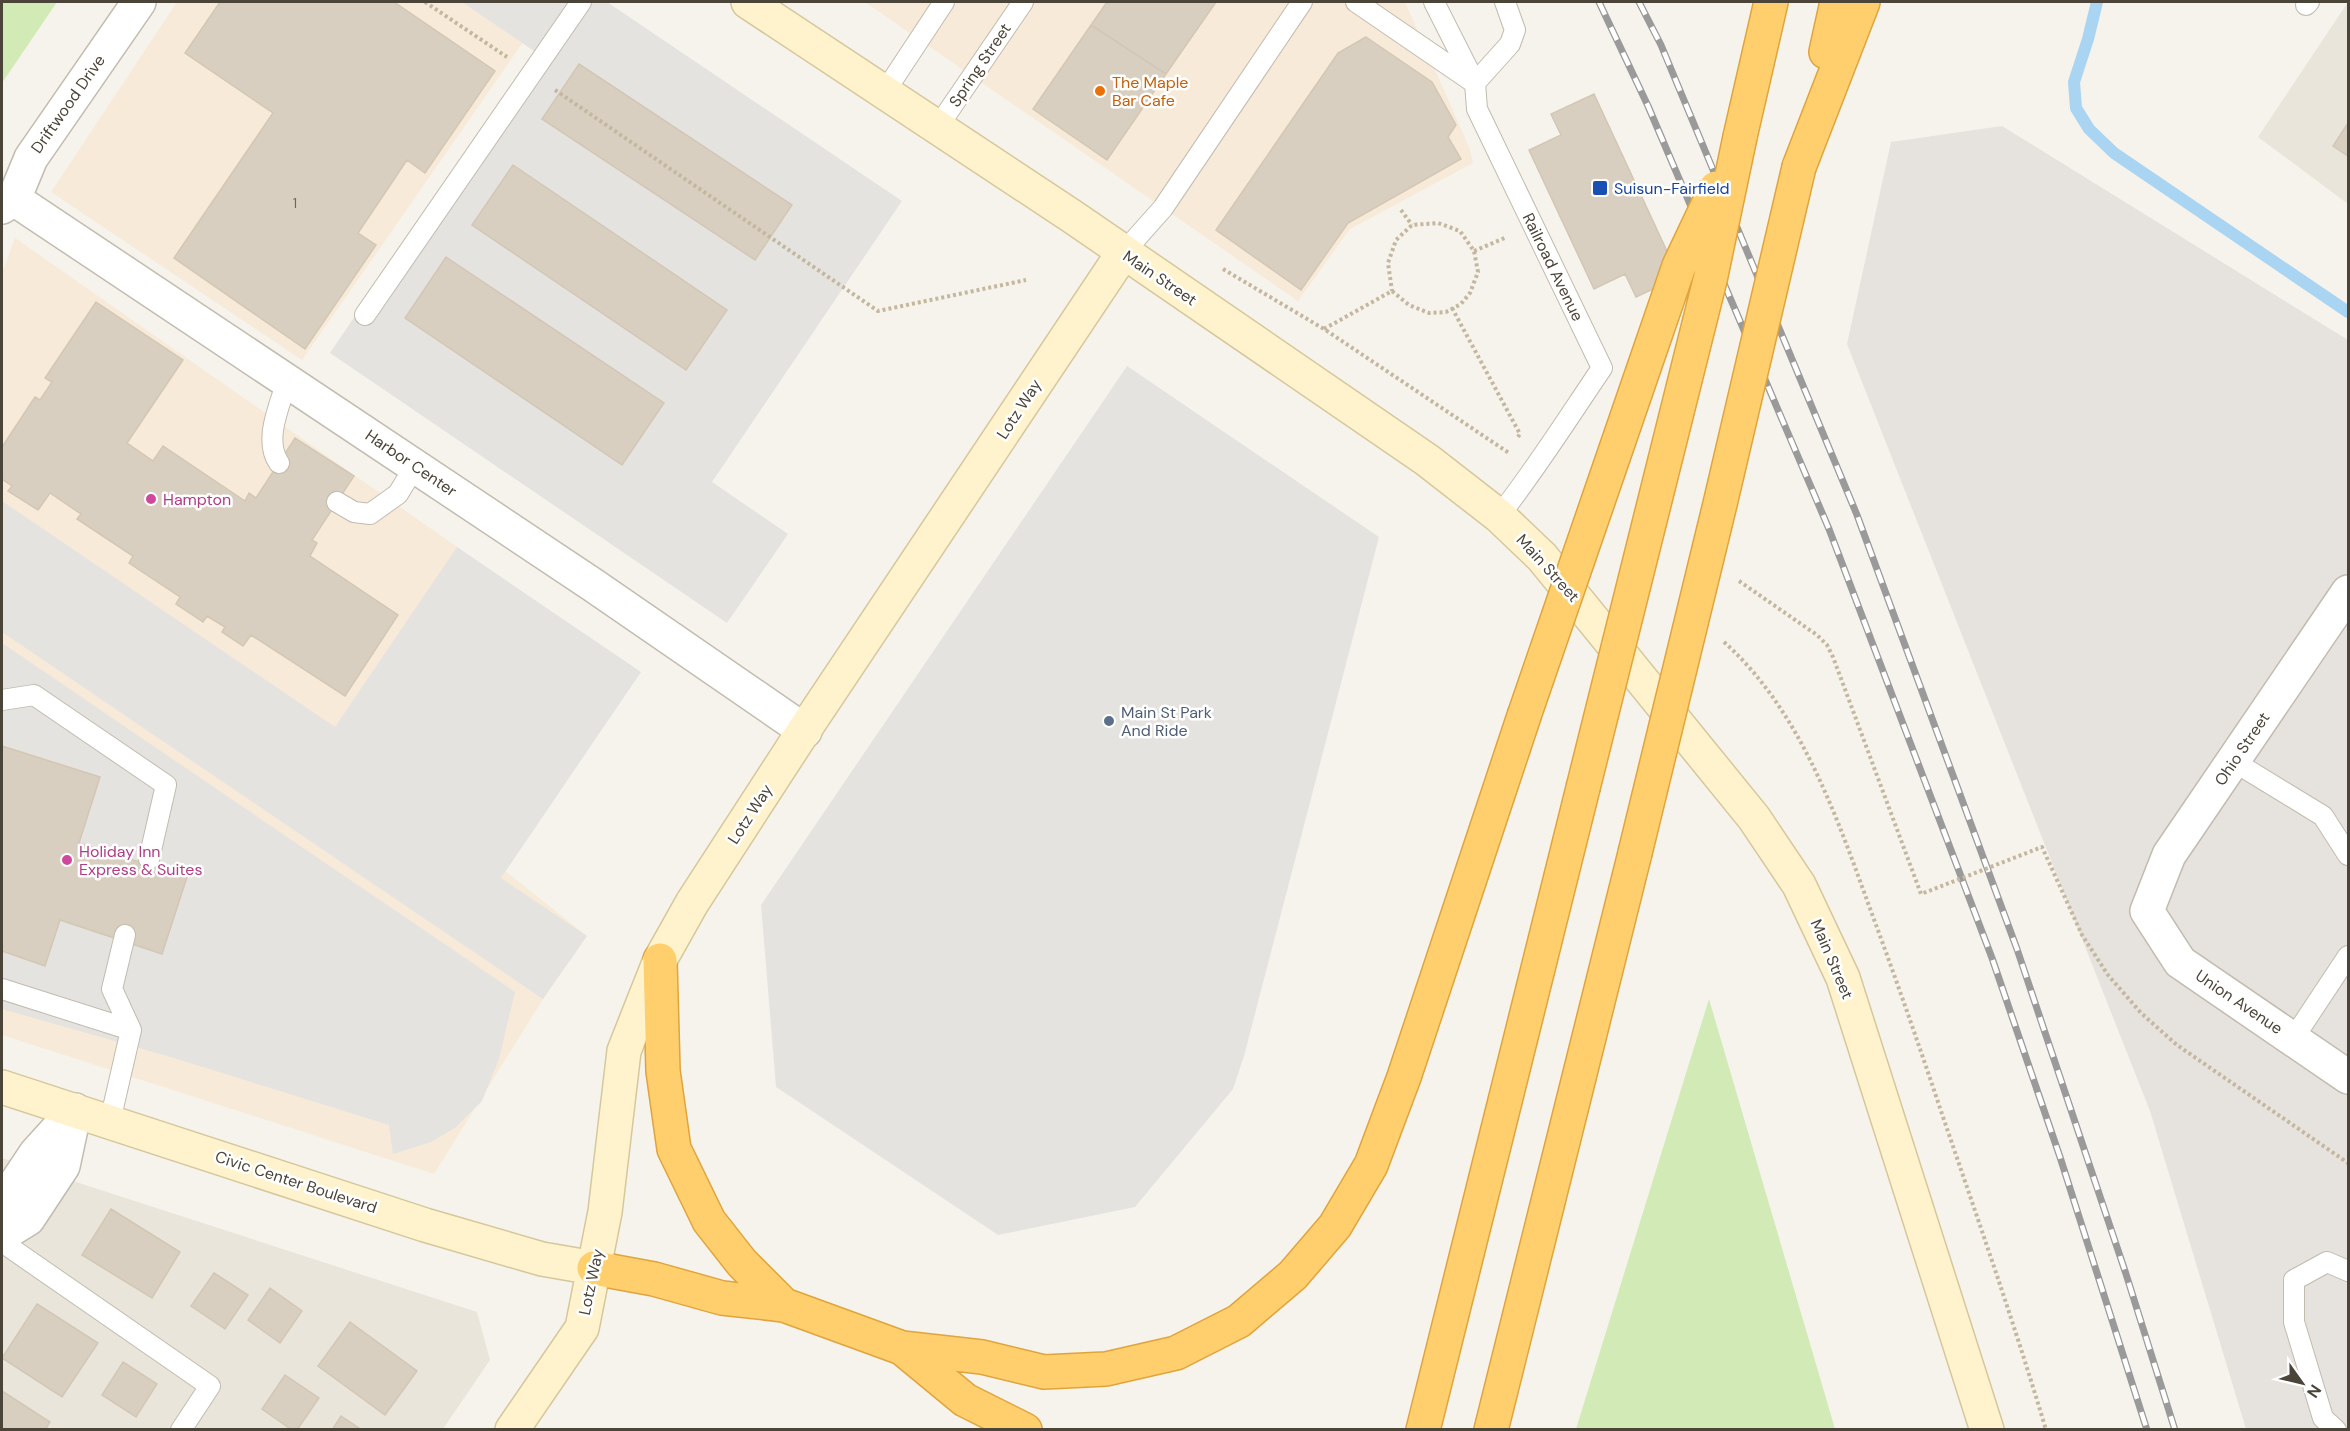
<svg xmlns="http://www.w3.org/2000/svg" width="2350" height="1431" viewBox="0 0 2350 1431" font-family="'DM Sans',sans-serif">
<rect width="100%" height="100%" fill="#f6f3ec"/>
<path fill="#eae5da" d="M 2348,2 L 2348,204 L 2258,137 Z
M 2,1158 L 477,1312 L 490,1360 L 443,1429 L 2,1430 Z"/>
<path fill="#f7ead8" d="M 177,2 L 551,2 L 302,360 L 51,192 Z
M 865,2 L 1405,2 L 1469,147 L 1473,163 L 1350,229 L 1298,301 Z
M 15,238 L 523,593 L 500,867 L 587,936 L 543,999 L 434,1174 L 2,1035 L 2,273 Z"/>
<path fill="#e6e2dd" d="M 2002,126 L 2348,340 L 2348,1429 L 2246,1429 L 2150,1111 L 1847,344 L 1891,142 Z"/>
<path fill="#d2eab5" d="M 2,2 L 57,2 L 2,83 Z
M 1709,999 L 1835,1429 L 1576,1429 Z"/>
<path fill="#e5e3e0" d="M 462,2 L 607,2 L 902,201 L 712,482 L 788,534 L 727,623 L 330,353 L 534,51 Z
M 1127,366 L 1379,537 L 1244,1056 L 1233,1089 L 1135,1207 L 998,1235 L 776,1087 L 761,905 Z
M 2,501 L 335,727 L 457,547 L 641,672 L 501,878 L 587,936 L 543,999 L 2,632 Z
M 2,643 L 515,992 L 499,1059 L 482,1101 L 455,1128 L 431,1142 L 393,1154 L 389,1125 L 164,1055 L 2,1009 Z"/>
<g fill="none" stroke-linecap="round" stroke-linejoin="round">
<path stroke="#a9d4f2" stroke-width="12" d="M 2097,2 L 2088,39 L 2074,82 L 2076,108 L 2089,129 L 2114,153 L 2348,312"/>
</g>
<path fill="#d8cfc1" stroke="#d3c7b4" stroke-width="1.5" d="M 220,2 L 394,2 L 495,71 L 425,173 L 407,160 L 358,233 L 376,245 L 305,349 L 174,258 L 273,113 L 185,53 Z
M 1107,2 L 1216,2 L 1166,74 L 1091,25 Z
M 1091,25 L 1166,74 L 1107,160 L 1033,109 Z
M 1366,37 L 1432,82 L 1456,125 L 1448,137 L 1461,159 L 1348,223 L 1301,290 L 1216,230 L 1338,53 Z
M 579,64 L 792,205 L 755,260 L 542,119 Z
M 1594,94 L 1679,277 L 1636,297 L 1625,274 L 1594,289 L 1529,150 L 1561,135 L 1551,114 Z
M 2348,123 L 2348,156 L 2333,146 Z
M 513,165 L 727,310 L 686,370 L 472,225 Z
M 446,257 L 664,403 L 622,465 L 405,318 Z
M 96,302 L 183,360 L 127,443 L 153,461 L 163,446 L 245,501 L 249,493 L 256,498 L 295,438 L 354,476 L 312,540 L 317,543 L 310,556 L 398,615 L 345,696 L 251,635 L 243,646 L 222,632 L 225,627 L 207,616 L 203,622 L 176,604 L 180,597 L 129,563 L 133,556 L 77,519 L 81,514 L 50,493 L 38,510 L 8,491 L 12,486 L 2,479 L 2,447 L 35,397 L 40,400 L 52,382 L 45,378 Z
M 2,746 L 100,777 L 79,843 L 187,877 L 162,954 L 60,920 L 45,966 L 2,951 Z
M 111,1209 L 180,1252 L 152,1298 L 82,1255 Z
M 214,1273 L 248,1295 L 225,1329 L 191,1306 Z
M 270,1288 L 302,1311 L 280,1343 L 248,1320 Z
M 37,1304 L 98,1343 L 62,1397 L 2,1358 Z
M 350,1322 L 417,1371 L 385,1415 L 318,1366 Z
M 123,1362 L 157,1384 L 136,1417 L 102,1395 Z
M 285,1375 L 319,1398 L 297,1430 L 292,1430 L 262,1409 Z
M 2,1391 L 50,1422 L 45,1430 L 2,1430 Z
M 341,1416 L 362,1430 L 332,1430 Z"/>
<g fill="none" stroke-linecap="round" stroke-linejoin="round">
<g stroke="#c2bbae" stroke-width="22">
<path id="lane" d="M 1356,2 L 1473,82
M 1434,2 L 1475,83 L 1477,109 L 1602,368 C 1568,418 1536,469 1499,516
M 2306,5 L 2309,2
M 1475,83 L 1510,44 L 1515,30 L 1505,2
M 884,93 L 944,2
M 937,128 L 1023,2
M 1123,253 L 1163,208 L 1302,2
M 365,315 L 581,2
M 279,463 C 263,440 280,405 287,381
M 337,502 L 354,512 L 370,514 L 398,494 L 415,466
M 2,700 L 34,695 L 166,785 L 149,859
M 2233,761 L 2323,816 L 2348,855
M 2,989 L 131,1030
M 2293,1039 L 2348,956
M 110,1121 L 131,1030 L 112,989 L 125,935
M 2,1242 L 210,1386 L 181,1430
M 2336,1430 L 2323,1418 L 2294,1322 L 2294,1280 L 2327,1262 L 2348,1271"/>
</g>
<g stroke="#c2bbae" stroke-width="36">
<path id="street" d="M 14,199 L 593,585 L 805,731
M 2,207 L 14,199 L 31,158 L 139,2
M 2348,592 L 2169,855 L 2147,911 L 2180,962 L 2348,1077
M 2,1204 L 36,1153 L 75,1110
M 2,1235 L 28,1219 L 63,1166 L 75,1110"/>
</g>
<g stroke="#d6c79b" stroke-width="36">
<path id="secondary" d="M 748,2 L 1073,217 L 1427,460 L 1499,516 L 1542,557 L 1754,818 L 1799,885 L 1843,978 L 1987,1430
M 2,1087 L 425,1225 L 542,1259 L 594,1268
M 512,1430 L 582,1328 L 605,1212 L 624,1051 L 660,960 L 692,903 L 797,741 L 1123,253"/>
</g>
<g stroke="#e0a43c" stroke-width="36">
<path id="highway" d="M 1826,52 L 1837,2
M 1740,137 L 1771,2
M 1799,167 L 1863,2
M 660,960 L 663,1071 L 674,1149 L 709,1221 L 742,1263 L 784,1305
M 594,1268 L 654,1279 L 722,1298 L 784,1305 L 902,1348 L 982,1357 L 1044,1372 L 1106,1369 L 1176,1353 L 1239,1321 L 1293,1275 L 1335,1226 L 1371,1165 L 1404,1077 L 1524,716
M 902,1348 L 965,1400 L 1025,1430
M 1423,1430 L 1583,788
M 1491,1430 L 1635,853"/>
</g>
<path stroke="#c4b79f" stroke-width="4" stroke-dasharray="3 3" stroke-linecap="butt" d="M 425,2 L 507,57
M 555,90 L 878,311 L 1026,280
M 1401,210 L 1412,225
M 1474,251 L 1507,237
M 1223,269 L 1324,329 L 1509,453
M 1452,308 L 1520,434 L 1518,437
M 1324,329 L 1392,291 L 1409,305 L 1429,313 L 1446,312 L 1461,304 L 1470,293 L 1478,272 L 1474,251 L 1460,231 L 1438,223 L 1412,225 L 1396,240 L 1388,263 L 1392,291
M 1724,642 C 1802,712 1837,818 1872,914 C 1896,979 1919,1045 1941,1111 C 1977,1217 2014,1322 2046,1430"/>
<use href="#lane" stroke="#fff" stroke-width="20"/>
<use href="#street" stroke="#fff" stroke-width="33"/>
<use href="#secondary" stroke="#fff3cd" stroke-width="33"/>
<use href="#highway" stroke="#ffcf6e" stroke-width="33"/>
<g stroke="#9a9a9a" stroke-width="7">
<path id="rail" d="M 1599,2 L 1648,106 L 1829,529 L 1992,958 L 2060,1157 L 2147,1430
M 1639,2 L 1661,45 L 1857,515 L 2017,949 L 2126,1274 L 2175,1430"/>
</g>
<use href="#rail" stroke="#fff" stroke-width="4.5" stroke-dasharray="14" stroke-linecap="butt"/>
<g stroke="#e0a43c" stroke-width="36" stroke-linecap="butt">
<path id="highway-bridge" d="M 1524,716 L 1679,266 L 1716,188
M 1583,788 L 1710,280 L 1740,137
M 1635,853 L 1720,504 L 1799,167"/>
</g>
<path stroke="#c4b79f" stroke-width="4" stroke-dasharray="3 3" stroke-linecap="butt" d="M 1739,581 L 1817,635 L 1827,645 L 1833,657 L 1921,894 L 2042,847 L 2082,935 L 2108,975 L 2141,1013 L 2177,1045 L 2348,1163"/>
<use href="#highway-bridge" stroke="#ffcf6e" stroke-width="33"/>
</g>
<circle fill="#e8710a" stroke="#fff" stroke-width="2" cx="1100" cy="91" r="6"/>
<rect fill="#1a4fb4" stroke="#fff" stroke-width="2" x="1592" y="180" width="16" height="16" rx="3"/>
<g fill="#d1479c" stroke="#fff" stroke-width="2">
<circle cx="151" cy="499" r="6"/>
<circle cx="67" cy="860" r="6"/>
</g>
<circle fill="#5c6f8a" stroke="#fff" stroke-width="2" cx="1109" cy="721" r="6"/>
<g text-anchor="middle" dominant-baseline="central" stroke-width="5" stroke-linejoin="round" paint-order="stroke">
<g font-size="14" fill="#6e675b">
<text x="295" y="203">1</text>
</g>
<g font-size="16" fill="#4b4439" stroke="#fff">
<text transform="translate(980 65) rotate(-56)">Spring Street</text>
<text transform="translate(68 104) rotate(-55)">Driftwood Drive</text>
<text transform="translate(1553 267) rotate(64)">Railroad Avenue</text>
<text transform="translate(1160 278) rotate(34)">Main Street</text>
<text transform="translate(1019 409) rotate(-57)">Lotz Way</text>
<text transform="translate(411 463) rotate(34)">Harbor Center</text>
<text transform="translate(1548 568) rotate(48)">Main Street</text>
<text transform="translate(2242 749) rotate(-56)">Ohio Street</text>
<text transform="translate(750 814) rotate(-57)">Lotz Way</text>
<text transform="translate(1832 959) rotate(67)">Main Street</text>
<text transform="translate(2239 1002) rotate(34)">Union Avenue</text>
<text transform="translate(296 1182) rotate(18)">Civic Center Boulevard</text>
<text transform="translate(591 1282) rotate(-78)">Lotz Way</text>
</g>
<g font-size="16" fill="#c56008" stroke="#fff" text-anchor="start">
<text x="1112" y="82">The Maple<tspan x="1112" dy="18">Bar Cafe</tspan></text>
</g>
<g font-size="16" fill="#164399" stroke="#fff" text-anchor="start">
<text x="1614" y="188">Suisun-Fairfield</text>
</g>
<g font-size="16" fill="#b23c85" stroke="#fff" text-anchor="start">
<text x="163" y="499">Hampton</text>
<text x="79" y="851">Holiday Inn<tspan x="79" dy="18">Express &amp; Suites</tspan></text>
</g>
<g font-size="16" fill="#4e5e75" stroke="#fff" text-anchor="start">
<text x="1121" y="712">Main St Park<tspan x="1121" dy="18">And Ride</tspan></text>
</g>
</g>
<rect width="2350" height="1431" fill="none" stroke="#4b4439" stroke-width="6"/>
<g transform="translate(2302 1383) rotate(124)" stroke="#ffffff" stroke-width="4.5" paint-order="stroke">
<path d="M0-4.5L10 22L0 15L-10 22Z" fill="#4b4439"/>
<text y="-9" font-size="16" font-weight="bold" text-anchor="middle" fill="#4b4439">N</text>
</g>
</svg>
